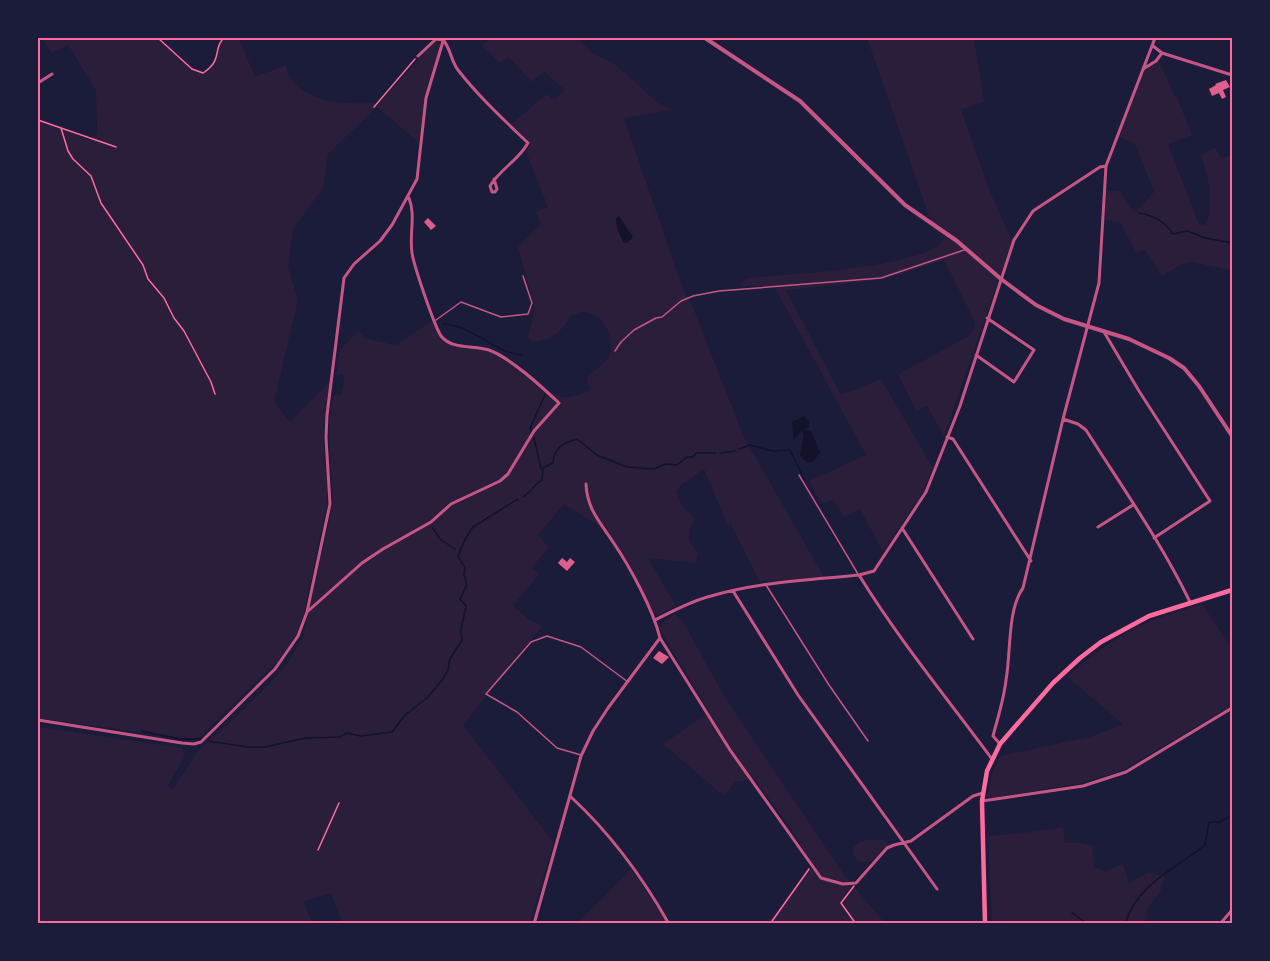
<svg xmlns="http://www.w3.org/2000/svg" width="1270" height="961" viewBox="0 0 1270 961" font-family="'Source Sans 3',sans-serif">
<rect width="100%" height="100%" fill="#1b1b3a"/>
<path fill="#2a1e3b" d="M 42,38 L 159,38 L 191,67 L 204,71 C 219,60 213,50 226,38 L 239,38 L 255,77 L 286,65 C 287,69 288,75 291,78 C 308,104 347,104 374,103 L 377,106 L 421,56 L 437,41 L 440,44 L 418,142 L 377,107 L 328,154 L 323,188 L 293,229 L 288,267 L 298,300 L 274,402 L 290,422 L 330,382 L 323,438 L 327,483 L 327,503 L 304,613 L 297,633 L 278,661 L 200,737 L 190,739 L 38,718 L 38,118 L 89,140 L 97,133 L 96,90 L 68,45 L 51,53 Z
M 491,38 L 577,38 L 593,54 L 615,64 L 658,103 L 673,110 L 624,118 L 677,272 L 686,295 L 690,300 L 744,437 L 824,577 L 760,582 L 730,523 L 728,526 L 704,469 L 680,486 L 676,492 L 684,509 L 695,518 C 687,533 685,541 699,553 L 695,563 L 648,558 L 676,606 L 659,615 L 654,614 L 633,571 L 605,528 L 602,528 L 564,504 L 538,535 L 549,547 L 532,568 L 539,574 L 513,606 L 531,621 L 542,626 L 463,725 L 554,843 L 531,919 L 538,923 L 342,923 L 331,893 L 304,902 L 312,923 L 38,924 L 38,727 L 182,748 L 185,755 L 168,786 L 173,789 L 199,750 L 251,703 L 287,664 L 303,638 L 333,503 L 329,438 L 330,415 L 334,395 L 341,395 L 345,374 L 337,374 L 340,350 L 358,331 L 366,339 L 396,345 L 430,322 L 436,321 C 450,354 467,342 494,352 C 517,360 537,393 564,397 C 572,398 583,393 591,390 L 586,378 L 609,358 C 615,340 606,314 584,312 C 579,312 574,315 570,316 C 562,333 551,340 533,342 L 528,337 L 535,308 L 518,247 L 541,224 L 536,212 L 548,207 L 526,152 L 531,143 L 511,124 L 547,94 L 554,100 L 565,90 L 544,72 L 531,82 L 509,57 L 500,63 L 482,46 Z
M 867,38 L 974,38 L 984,102 L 961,110 L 989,189 L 1012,241 L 944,436 L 927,406 L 916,411 L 898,374 L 962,340 C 970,335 976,332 975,322 L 944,260 L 901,274 L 870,281 L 786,290 L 841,395 L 881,379 L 933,468 L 923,492 L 883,552 L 860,509 L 844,517 L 833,500 L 821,504 L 809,481 L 866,455 L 774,286 L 739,286 L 746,278 C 780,275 929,268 944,239 L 943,236 L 934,230 Z
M 1159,61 L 1175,97 L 1177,97 L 1192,135 L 1168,144 L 1199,224 L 1206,225 C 1214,200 1209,180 1201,156 L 1215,147 L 1221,158 L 1232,155 L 1232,270 L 1190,262 L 1180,265 L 1162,276 L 1145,250 L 1136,252 L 1120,222 L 1105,220 L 1106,190 L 1120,191 L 1134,213 L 1154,192 L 1135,144 L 1119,137 L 1132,102 L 1136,97 L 1134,96 L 1144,70 Z
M 1202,604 L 1232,649 L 1232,706 L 1121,771 L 1081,783 L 997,798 L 987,797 L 993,771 L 1000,756 L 1093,736 L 1123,724 L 1067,677 C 1093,654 1121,633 1153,620 C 1169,614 1186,609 1202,604 Z
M 675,614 L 682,620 L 726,699 L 845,876 L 885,923 L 767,923 L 812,863 L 790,827 L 754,779 L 735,782 L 724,796 L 663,744 L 709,712 L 659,628 L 664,621 Z
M 1063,827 L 1065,843 L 1080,843 L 1092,845 L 1095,868 L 1105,871 L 1123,864 L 1129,883 L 1148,873 L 1165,876 L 1160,893 L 1148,907 L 1145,923 L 992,923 L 988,836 L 1023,833 Z
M 868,840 L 885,840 L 889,844 C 881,852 872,867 859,861 C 854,858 853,854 853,848 L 859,842 Z
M 631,869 L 668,923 L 577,924 Z"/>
<path fill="#12122b" d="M 619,216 L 633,237 L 627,243 L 623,242 L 617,228 L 616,218 Z
M 804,416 L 809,422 L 809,427 L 805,430 L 811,431 L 820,452 L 814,461 L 807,463 L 800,455 L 804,434 L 801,431 L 794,440 L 792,422 Z"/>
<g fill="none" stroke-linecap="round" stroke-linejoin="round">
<path stroke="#12122b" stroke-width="1.5" d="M 1138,213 C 1151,214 1166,222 1173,234 L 1187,231 L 1205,238 L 1232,243
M 443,324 C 473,325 492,352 522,355
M 531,431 L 530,428 L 545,395
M 534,438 L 541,469
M 739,449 L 750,445 L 773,451 L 790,450 L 804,479
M 720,453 L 735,451
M 523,497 C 532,491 535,484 542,480 L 543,468 L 553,463 C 554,448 562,443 577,439 L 597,455 L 627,467 L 654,469 L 666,464 L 677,465 L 687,457 L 693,457 L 696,453 L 716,453
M 432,527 L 440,539 L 455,549
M 142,731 L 180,739 L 201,739
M 208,741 L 248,747 L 265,747 L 306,738 L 339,737 L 347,733 L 361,736 L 392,732 L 405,715 L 428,697 L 443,679 L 448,670 L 450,659 L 462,640 L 461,630 L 466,606 L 460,599 L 467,585 L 464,574 L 465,567 L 458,557 C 461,547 467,535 473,527 L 518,499
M 1072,913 L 1088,924
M 1125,924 C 1137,884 1174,870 1205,845 L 1209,822 L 1220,822 L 1230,816"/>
</g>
<path fill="#dd5f8e" d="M 1226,80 L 1230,87 L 1223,90 L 1226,97 L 1222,99 L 1219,93 L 1212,96 L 1209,89 L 1216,85 L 1215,84 Z
M 428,218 L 436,226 L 431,230 L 424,222 Z
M 562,558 L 567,562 L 570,558 L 575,562 L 567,571 L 558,563 Z
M 659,651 L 669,657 L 662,664 L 653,658 Z"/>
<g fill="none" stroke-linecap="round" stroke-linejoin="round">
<path stroke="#ff6b9d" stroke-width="1.5" d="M 158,38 L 192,69 L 203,73 C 224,59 212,49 224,38
M 374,107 L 415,59
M 38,120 L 116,147
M 61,128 L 68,151 L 73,159 L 91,176 L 101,203 L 143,265 L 148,279 L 164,298 L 174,318 L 184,331 L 211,382 L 215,394
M 318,850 L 339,803
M 854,886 L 841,903 L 856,924
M 770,924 L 809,869"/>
<path stroke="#c65784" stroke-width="1.5" d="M 436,320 L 461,302 L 501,317 L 528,314 L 532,303 L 523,276
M 615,351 L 621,342 L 634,330 L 656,318 L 662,317 L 681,301 L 693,296 L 719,291 L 881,278 L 967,249
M 799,475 L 858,574
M 766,585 L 829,685 L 868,741
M 581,755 L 557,748 L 517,712 L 486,694 L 531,642 L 547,636 L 581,647 L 628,682"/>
<path stroke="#c65784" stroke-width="3" d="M 444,41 C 451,50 451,61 458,70 C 479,97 504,120 528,143 C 518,161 501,168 490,186 L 492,192 L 495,192 L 497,189 L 494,179
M 1153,46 L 1162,53 L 1232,75
M 418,56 L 436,39 L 443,40
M 1143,69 L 1156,61 L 1162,53
M 38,83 L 52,74
M 1104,332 L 1139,391 L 1210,501 L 1154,538
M 976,355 L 1014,382 L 1034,350 L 987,318
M 1063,419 L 1078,424 L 1086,430 C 1122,487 1161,542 1190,602
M 947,437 L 953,439 L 1031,561
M 586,484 C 587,509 600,522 613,542 C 630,567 653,609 660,638 L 730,750 L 821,878 L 843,884 L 856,883 L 887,848 L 894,845 L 911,841 L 973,796 L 983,793
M 1098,527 L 1133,505
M 902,528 L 973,639
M 859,575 C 899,640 947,698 992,759
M 733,591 L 798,695 L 937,889
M 307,612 L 362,563 L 383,549 L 431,522 L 451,504 L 500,481 L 508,474 L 534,431 L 559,403 C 542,387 511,358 489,350 C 474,345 452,350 441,336 C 434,325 414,266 412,253 C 409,234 416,216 409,198
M 655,620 C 673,611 691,601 711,596 C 759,582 809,580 859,575 L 874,571 L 926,492 L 960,406 L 1014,240 L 1033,211 L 1100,167 L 1106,166
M 38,720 L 182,743 L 194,744 L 201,742 L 275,669 L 298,636 L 307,612 L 330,504 L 326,438 L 327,415 L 344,278 L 354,264 L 380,241 L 392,225 L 417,179 L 426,98 L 444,38
M 1000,744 L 993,736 C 998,717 1004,699 1006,680 C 1011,654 1007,610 1023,588 L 1063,419 L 1099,283 L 1106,166 L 1155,38
M 571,797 C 610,833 643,878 669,924
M 982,801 L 1083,786 L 1126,772 L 1232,708
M 534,924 L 581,756 L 593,731 L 608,708 L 660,638
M 1220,924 L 1232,910"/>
<path stroke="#c65784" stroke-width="4" d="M 705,38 L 800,101 L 905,205 L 957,241 L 1001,279 L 1036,305 L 1064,319 L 1129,339 L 1169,358 L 1184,368 L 1199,386 L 1232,436"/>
<path stroke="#ff6b9d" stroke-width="4.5" d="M 985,924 L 982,801 L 987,771 L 1000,744 L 1053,683 L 1080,658 L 1101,642 L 1149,616 L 1232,590"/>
</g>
<rect width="1270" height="961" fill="none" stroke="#1b1b3a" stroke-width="78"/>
<rect x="39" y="39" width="1192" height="883" fill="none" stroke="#ff6b9d" stroke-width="2"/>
</svg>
